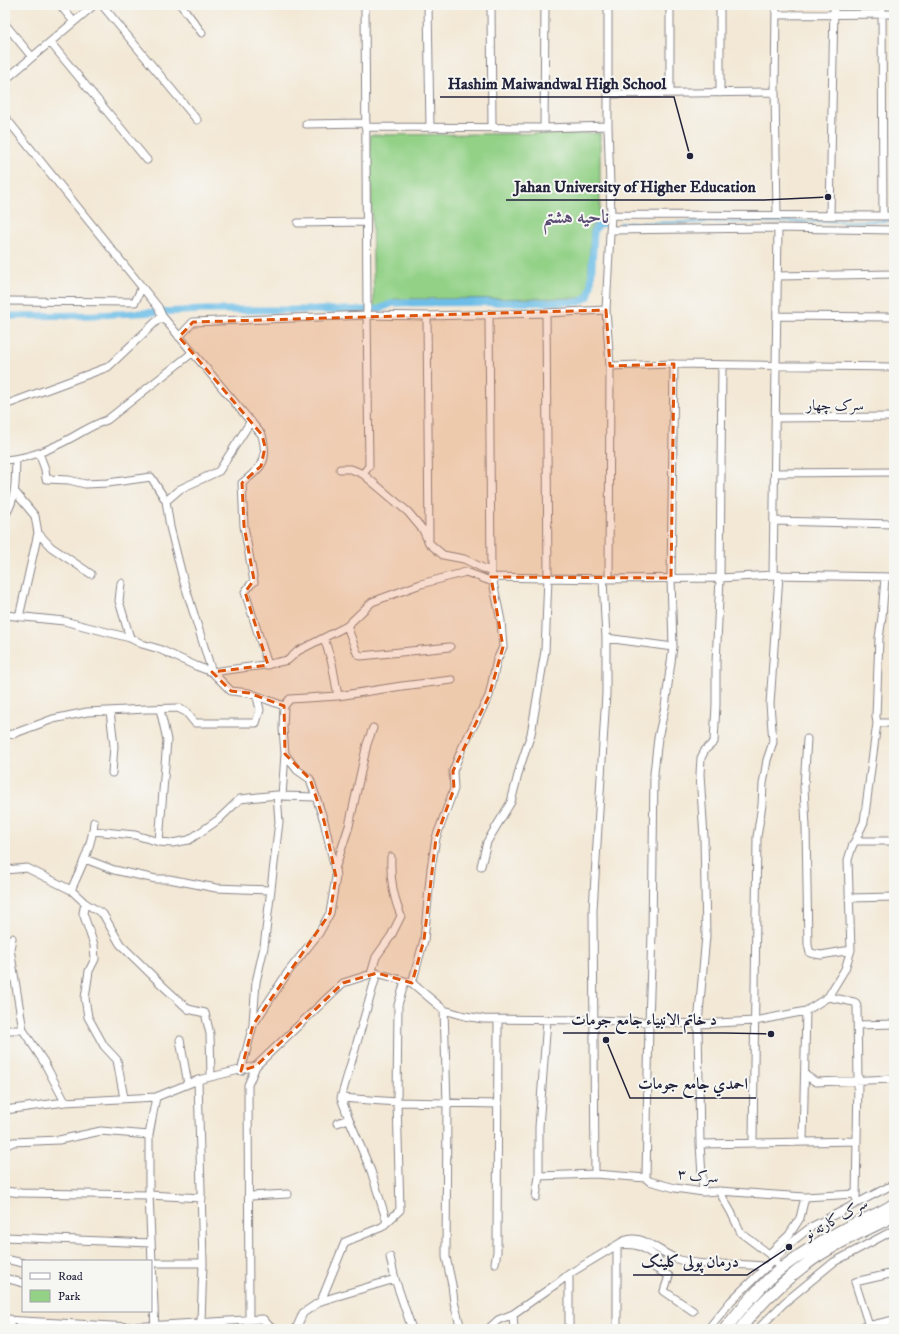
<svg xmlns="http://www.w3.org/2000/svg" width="899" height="1334" viewBox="0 0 899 1334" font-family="'IM FELL DW Pica',Amiri,serif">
<rect width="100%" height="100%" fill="#f6f6f2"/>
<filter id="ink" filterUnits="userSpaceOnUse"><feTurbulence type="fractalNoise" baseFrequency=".025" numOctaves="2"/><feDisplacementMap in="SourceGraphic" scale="8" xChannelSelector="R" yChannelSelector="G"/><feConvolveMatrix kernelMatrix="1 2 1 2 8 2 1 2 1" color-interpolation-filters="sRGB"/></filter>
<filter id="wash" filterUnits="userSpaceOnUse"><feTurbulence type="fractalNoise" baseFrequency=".012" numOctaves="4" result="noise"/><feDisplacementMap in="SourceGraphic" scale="16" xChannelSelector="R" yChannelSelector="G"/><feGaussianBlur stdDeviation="0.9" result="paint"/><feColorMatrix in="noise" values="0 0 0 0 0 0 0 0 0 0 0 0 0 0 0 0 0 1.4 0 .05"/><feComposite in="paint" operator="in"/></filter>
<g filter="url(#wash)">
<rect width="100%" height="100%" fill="#f3e8d5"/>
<path fill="#93d187" stroke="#5a7a61" d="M 600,133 L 600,222 L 594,223 L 591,228 L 588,290 L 581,298 L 395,299 L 378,307 L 374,307 L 370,135 Z"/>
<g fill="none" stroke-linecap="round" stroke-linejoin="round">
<path stroke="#6cbde7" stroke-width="2" d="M 620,223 L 894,221"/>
<path stroke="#6cbde7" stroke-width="7" d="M 5,316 L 94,315 L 204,310 L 369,310 L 379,309 L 393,303 L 579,302 L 588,297 L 591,285 L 594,231 L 598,225 L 605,223"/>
</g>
</g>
<g filter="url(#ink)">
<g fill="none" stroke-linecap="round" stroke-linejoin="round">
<g stroke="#8a8588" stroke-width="9">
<path id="minor" d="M 60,5 L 74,22
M 102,5 L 197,120
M 181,5 L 202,33
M 428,5 L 430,128
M 491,5 L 492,127
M 608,5 L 608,126 L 611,215 L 606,310 L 610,366 L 609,579
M 720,5 L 720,93
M 776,5 L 775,92 L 777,215
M 882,5 L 883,216
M 776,15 L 894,14
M 5,24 L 32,57
M 50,42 L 147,160
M 5,80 L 94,5
M 670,93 L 670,5
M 608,94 L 775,92
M 5,117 L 158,307 L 162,316 L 262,435 C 269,462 262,467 242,483 L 244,526 L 254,582 L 251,584 L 245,592 L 268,665
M 306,124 L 366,123
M 365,127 L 544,128 L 608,126
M 544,128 L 545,5
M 611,215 L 894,216
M 830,216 L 834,5
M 298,223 L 366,222
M 610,230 L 778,228 L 894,230
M 777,276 L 894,274
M 5,301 L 135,302 L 142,287
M 489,314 L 491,572
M 427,316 L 429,539
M 777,316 L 894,317
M 179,337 L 193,322 L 367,315 L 427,316 L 546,313 L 606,310
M 610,366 L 674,364 L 894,367
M 5,405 L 108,367 L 162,316
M 775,418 L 894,417
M 39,453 L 45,469 L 46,479 L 69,480 L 85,484 L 108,483 L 151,477 L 166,501 L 170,527 L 183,579 L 212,672 L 265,665 L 288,660 L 298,651 L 347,626 L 372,602 L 421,584 L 466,572 L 493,582 L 491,572 L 464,559 L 443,555 L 429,543 L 423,530 L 408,512 L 363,474 L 351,469 L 340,469
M 5,460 C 30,458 49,450 71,438 C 84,431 92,425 107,420 L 192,353
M 775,473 L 894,472
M 363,474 L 369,466 L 367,311 L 365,5
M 15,492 L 35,516 L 38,533 L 51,547 L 91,574
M 166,501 L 180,489 L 219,471 L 251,421
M 5,516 C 17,496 15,482 16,459
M 774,521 L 894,524
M 773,575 L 778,228
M 493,577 L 603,579 L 720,578 L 773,575 L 894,577
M 121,583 L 119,601 L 130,638
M 5,615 L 64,621 L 130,638 L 142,644 L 159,649 L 196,666 L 212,672 L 231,691 L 249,693 L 284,706
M 19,617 L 38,533
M 347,626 L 357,653 L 361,656 L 450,647
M 324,638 L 332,663 L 338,696
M 606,638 L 673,647
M 110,711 L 114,746 L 112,773
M 877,723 L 876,717 L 879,638 L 882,617 L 885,577
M 5,735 L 13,734 L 53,719 L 87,712 L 147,709 L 178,708 L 186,712 L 195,723 L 256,723 L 260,710 L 257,697
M 807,739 L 804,787 L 806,827 L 808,945 L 810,953 L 821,955 L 851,950
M 282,796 L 285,754 L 283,728 L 284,706 L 290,699 L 338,696 L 402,686 L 452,680
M 93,831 L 135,835 L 159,842 L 172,843 L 189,840 L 218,820 L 240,799 L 277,795 L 282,796 L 316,797
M 855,841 L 894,841
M 159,842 L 167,740 L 160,709
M 85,859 L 114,870 L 156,879 L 169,879 L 216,888 L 271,890
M 481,866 L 487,842 L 511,802 L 520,767 L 531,734 L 545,651 L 548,578 L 546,313
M 335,869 L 349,826 L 367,744 L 373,728
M 5,870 L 27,868 L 71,890 L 85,903 L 103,914 L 120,944 L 163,986 L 188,1009 L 205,1013 L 210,1034 L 211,1077
M 71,890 C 81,868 92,846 94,822
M 849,898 L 894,897
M 85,903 L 83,913 L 94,945 L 95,959 L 89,971 L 85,998 L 88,1017 L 104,1046 L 117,1060 L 124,1098
M 12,938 L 10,949 L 23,1030 L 44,1062 L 65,1102
M 377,973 L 341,1098 L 349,1119 L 371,1171 L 387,1222
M 371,974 L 376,957 L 391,936 L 401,916 C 393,897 390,877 391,857
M 412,983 L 424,940 L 431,868 L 436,838 L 454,789 L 453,771 L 462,748 L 489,696 L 497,660 L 503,647 L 501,621 L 493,582
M 828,997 L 854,1002 L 856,1003 L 857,1007 L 858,1081 L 856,1198
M 444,1010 L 447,1103 L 446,1257 L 452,1285 L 454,1302 L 461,1329
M 253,1023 L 256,982 L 264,947 L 279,822 L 277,795
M 858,1025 L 894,1024
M 5,1030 L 23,1030
M 180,1040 L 188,1084
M 241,1071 L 253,1025 L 288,972 L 319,933 L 330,913 L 336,877 L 335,869 L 324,821 L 310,779 L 297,770 L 285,754
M 805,1075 L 816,1082 L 894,1079
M 198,1080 L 203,1263 L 201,1322
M 341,1098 L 397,1102 L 498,1104
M 5,1110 L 65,1102 L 156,1097
M 337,1123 L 349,1119
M 803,1141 L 806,1011
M 753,1143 L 757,837 L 762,805 L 763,784 L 767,760 L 773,742 L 770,704 L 779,576
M 700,1144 L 857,1141
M 5,1146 L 13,1142 L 59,1140 L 101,1131 L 149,1135
M 595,1174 L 593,910 L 606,694 L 606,638 L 603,579
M 539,1176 L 595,1174 L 646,1178 L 649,1181 L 675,1188 L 703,1192 L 719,1191 L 805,1197 L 855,1194
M 646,1178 L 649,1022 L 652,933 L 654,773 L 658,738 L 665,707 L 673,647 L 671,578 L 674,364
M 5,1191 L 21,1193 L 149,1195 L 202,1198
M 719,1191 L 731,1212 L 741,1233 L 769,1254 L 781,1270
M 703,1192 L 700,1144 L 698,1024 L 706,936 L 704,837 L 700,774 L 701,758 L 705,750 L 714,742 L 716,705 L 716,663 L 720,578 L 722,365
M 250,1196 L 288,1194
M 536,1197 L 539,1176 L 539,1127 L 547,1020
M 5,1237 L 151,1243
M 769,1254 L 789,1235 L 800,1218 L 805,1197
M 390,1257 L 395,1279 L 412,1329
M 5,1259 L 23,1263
M 153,1263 L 203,1263
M 495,1263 L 497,1252 L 498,1020
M 569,1274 L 569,1329
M 5,1278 L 23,1283
M 321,1301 L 395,1279
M 513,1314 L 514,1329
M 10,1319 L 10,1329
M 5,1320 L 130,1327 L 263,1319 L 270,1327 L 275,1329
M 249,1320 L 248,1085 L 256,1066
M 869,1326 L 855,1282 L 894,1273
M 155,1329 L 149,1195 L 149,1135 L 156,1097 L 198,1080 L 256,1066 L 343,983 L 371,974 L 377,973 L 412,983 L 444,1010 L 465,1016 L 483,1019 L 593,1020 L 698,1024 L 755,1021 L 806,1011 L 828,997 L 845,969 L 851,950 L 848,860 L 852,847 L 864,822 L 877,723 L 894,723
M 296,1329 L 303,1313 L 321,1301 L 345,1242 L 382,1227 L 400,1210 L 397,1102 L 398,1005 L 405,981
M 488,1329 L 498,1320 L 513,1314 L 559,1282 L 569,1274 L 617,1245 C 640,1227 658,1254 680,1260 C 708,1268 738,1261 767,1267
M 617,1329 L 617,1245 C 638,1243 641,1246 658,1258 L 655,1268 L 669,1276 L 664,1291 L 693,1311
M 708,1329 L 731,1301 L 793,1241 L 811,1227 L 894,1184
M 758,1329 L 784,1303 L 834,1262 L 894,1230
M 854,1329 L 894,1320"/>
</g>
<g stroke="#8a8588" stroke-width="13">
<path id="highway" d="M 725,1329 C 739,1311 754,1294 770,1278 C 790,1260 818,1243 842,1230 C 859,1221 878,1215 894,1204
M 740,1329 C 762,1300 799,1266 831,1248 C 851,1236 873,1227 894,1216"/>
</g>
<use href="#minor" stroke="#fff" stroke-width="7"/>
<use href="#highway" stroke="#fff" stroke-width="11"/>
</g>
</g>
<path fill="#de560e" fill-opacity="0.2" stroke="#de560e" stroke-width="3" stroke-dasharray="8 5" stroke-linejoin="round" d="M 606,310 L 610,366 L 674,364 L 671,578 L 491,577 L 503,647 L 489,696 L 453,771 L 454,789 L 436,838 L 424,940 L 412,983 L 377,973 L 343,983 L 256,1066 L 241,1071 L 253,1025 L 330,913 L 336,877 L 324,821 L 310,779 L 285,754 L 284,706 L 249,693 L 231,691 L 212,672 L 268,665 L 245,592 L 254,580 L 244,526 L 242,483 L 261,466 L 265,447 L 262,435 L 179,337 L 193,322 Z"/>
<g text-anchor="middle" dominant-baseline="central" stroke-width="4" stroke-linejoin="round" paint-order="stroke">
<g font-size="15" fill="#22223b" stroke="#f6f6f2">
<text x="835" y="405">سرک چهار</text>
<text transform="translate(698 1176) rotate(6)">سرک ۳</text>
<text transform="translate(836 1219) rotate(-29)">سرک کارته نو</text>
</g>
<g font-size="19" font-weight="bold" fill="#5c4d76" stroke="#f6f6f2">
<text x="576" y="217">ناحیه هشتم</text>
</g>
</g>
<path fill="none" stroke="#22223b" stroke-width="1.5" d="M690 156L674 97H440M828 197L764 200H506M771 1034L725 1033H563M606 1040L630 1098H756M789 1247L747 1275H633"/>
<g fill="#22223b" stroke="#f6f6f2" stroke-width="1.5">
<circle cx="690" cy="156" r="4"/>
<circle cx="828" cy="197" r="4"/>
<circle cx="771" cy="1034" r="4"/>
<circle cx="606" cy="1040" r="4"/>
<circle cx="789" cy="1247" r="4"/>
</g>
<g font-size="16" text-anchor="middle" font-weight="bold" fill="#22223b" stroke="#f6f6f2" stroke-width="4" stroke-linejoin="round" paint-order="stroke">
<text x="557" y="89">Hashim Maiwandwal High School</text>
<text x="635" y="192">Jahan University of Higher Education</text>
<text x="644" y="1025">د خاتم الانبیاء جامع جومات</text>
<text x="693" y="1089">احمدي جامع جومات</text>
<text x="690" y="1267">درمان پولی کلینک</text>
</g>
<rect width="899" height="1334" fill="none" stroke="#f6f6f2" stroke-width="20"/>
<rect x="22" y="1260" width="130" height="52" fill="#f6f6f2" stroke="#a1a1a9"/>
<rect x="30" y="1273" width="20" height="6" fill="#ffffff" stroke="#a1a1a9"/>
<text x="58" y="1280" font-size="12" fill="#22223b">Road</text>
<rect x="30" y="1290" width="20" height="12" fill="#93d187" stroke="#a1a1a9"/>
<text x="58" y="1300" font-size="12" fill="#22223b">Park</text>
</svg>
